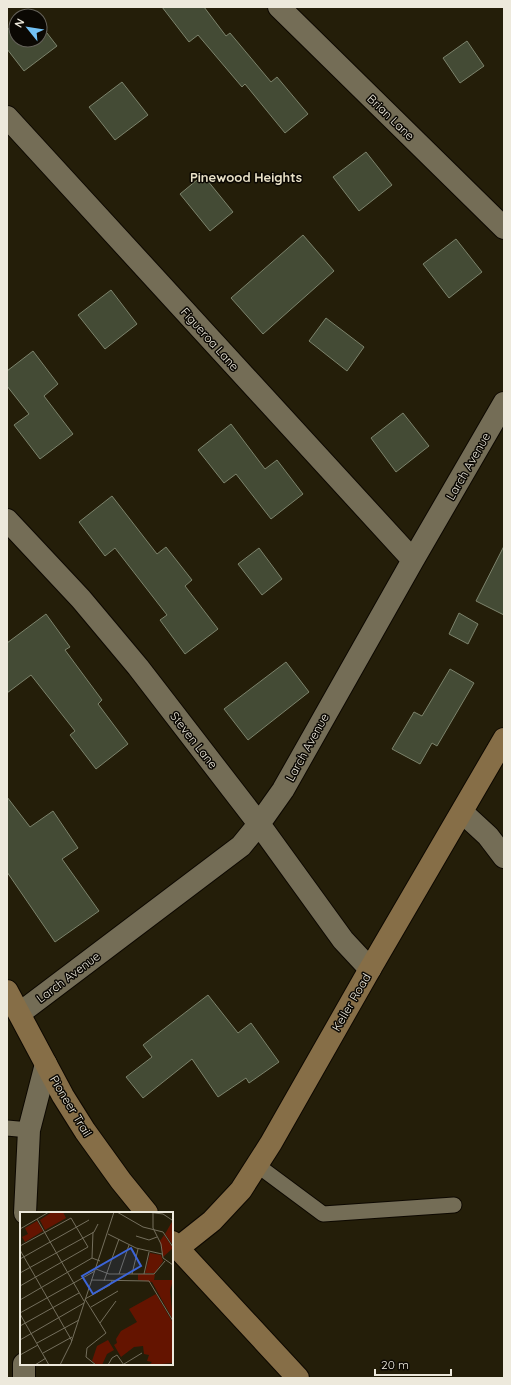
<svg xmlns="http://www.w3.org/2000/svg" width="511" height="1385" viewBox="0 0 511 1385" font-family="Quicksand,sans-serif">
<rect width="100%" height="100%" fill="#241e09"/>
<path fill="#444b35" stroke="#7c836c" d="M 162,7 L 204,7 L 226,36 L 230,33 L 271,82 L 277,77 L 308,114 L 285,133 L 245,84 L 242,87 L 198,35 L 189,42 Z
M 16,23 L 16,40 L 40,40 L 40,24 L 57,46 L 24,71 L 7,49 L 7,30 Z
M 467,41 L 484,66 L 460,83 L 443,58 Z
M 122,82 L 148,115 L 115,140 L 89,107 Z
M 366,152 L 392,185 L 359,211 L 333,177 Z
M 203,175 L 233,212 L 210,231 L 180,194 Z
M 303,235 L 334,271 L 263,334 L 231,298 Z
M 456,239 L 482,272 L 449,298 L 423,264 Z
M 111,290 L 137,324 L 105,349 L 78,315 Z
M 326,318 L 364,347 L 347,371 L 309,341 Z
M 33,351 L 58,384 L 44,396 L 73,434 L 40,459 L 14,425 L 29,414 L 7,386 L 7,371 Z
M 403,413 L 429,446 L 396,472 L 371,438 Z
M 231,424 L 265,469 L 277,460 L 303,494 L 271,519 L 236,474 L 224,483 L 198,450 Z
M 112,496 L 157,554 L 166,547 L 192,580 L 185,586 L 218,629 L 185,654 L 160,620 L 167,615 L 115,548 L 105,556 L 79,522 Z
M 504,546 L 504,615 L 476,601 Z
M 259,548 L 282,579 L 262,595 L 238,564 Z
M 459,613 L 478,624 L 468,644 L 449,634 Z
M 46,614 L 70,647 L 65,650 L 102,700 L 98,704 L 128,744 L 96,769 L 70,735 L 75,731 L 31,675 L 7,693 L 7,643 Z
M 286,662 L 309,692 L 248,740 L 224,709 Z
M 450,669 L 474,683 L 437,746 L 432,743 L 420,764 L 392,749 L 414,712 L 422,716 Z
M 7,797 L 30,827 L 53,811 L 78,848 L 62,859 L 99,911 L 55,942 L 7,872 Z
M 208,995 L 238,1033 L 251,1023 L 279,1062 L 249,1083 L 246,1078 L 218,1097 L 192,1059 L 143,1098 L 126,1077 L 152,1057 L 143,1045 Z"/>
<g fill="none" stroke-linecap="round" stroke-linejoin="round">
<g stroke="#0d0800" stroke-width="17">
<path id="lane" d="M 7,1128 L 29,1130
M 257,1165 L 323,1214 L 454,1205"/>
</g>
<g stroke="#0d0800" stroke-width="24">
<path id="street" d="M 279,7 L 504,228
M 7,117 L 413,560
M 7,520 L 81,599 L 138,667 L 259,824 L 343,940 L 370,969
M 462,812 L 488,836 L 504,857
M 20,1013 L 241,846 L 259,824 L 283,790 L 413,560 L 504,403
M 25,1213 L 29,1130 L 46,1064
M 24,1378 L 24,1364"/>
</g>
<g stroke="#0d0800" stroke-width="24">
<path id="secondary" d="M 7,991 L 63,1096 L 85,1131 L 121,1181 L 147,1213
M 172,1242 L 298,1378
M 178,1248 L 212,1221 L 241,1190 L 271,1143 L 370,969 L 504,739"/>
</g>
<use href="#lane" stroke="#746d56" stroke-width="15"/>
<use href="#street" stroke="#746d56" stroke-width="22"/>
<use href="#secondary" stroke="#866e47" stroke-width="22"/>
</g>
<g text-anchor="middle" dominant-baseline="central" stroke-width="3" stroke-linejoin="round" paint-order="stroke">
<g font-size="12" fill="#ede9dc" stroke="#0b0803">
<text transform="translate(391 117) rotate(44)">Brian Lane</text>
<text transform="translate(210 339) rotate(48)">Figueroa Lane</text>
<text transform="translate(468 466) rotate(-60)">Larch Avenue</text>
<text transform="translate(194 740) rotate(52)">Steven Lane</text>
<text transform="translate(307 747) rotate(-61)">Larch Avenue</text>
<text transform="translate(68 977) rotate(-37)">Larch Avenue</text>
<text transform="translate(351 1002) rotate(-60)">Keller Road</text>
<text transform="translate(71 1106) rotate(59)">Pioneer Trail</text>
</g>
<g font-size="13" font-weight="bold" fill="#e9e1c7" stroke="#0b0803">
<text x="246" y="177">Pinewood Heights</text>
</g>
</g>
<g transform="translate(20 1212)">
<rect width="153" height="153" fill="#241e09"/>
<path d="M 32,0 L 43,0 L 46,6 L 25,18 L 20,8 ZM 153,8 L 153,33 L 145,22 ZM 17,9 L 23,19 L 5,30 L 2,25 L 8,22 L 5,16 ZM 144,23 L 153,36 L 143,45 L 140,29 ZM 130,41 L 141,43 L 143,49 L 135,61 L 125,61 ZM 118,62 L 135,62 L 134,68 L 153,68 L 150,79 L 153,108 L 132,70 L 118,68 ZM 136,82 L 153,111 L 153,151 L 129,153 L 132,150 L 127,149 L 129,143 L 124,142 L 123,134 L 114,135 L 101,145 L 94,133 L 97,131 L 96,127 L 101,119 L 117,110 L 109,97 ZM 88,128 L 94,138 L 87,142 L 82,153 L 77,153 L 72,149 L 77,134 Z" fill="#641400"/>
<path fill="none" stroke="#746f5d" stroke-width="1" d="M 97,0 L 123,15 L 143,20 L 153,35M 127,0 L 143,2 L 152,8M 133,0 L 133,16 L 141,32 L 143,46 L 153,53M 17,7 L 64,89M 0,17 L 29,0M 73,20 L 72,46 L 80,49M 88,22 L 116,36 L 142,42M 116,24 L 129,28 L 137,25M 0,34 L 51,6 L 68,35 L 0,74M 0,38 L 52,129M 0,47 L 69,8M 76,57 L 89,62 L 134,62 L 145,49M 0,61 L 74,20 L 78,12M 99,62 L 109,33M 112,62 L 118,37M 124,62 L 129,40M 71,68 L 129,69 L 153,109M 84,69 L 99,27M 0,88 L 72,46M 71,95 L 98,79M 0,101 L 75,59M 0,102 L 29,153M 80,111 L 96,89M 0,114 L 59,81M 0,128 L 64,91M 17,131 L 59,108M 23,141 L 52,125M 0,143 L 18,133M 104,152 L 122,141M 15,153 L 26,146M 40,153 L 51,131 L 94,0M 76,153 L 66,145 L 67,136 L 86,121 L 65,87 L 90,73 L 92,69M 88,153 L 92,146 L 97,143 L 104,153"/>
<path fill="#3c65d9" fill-opacity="0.15" stroke="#3c65d9" stroke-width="2" d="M 111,36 L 121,54 L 73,82 L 62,64 Z"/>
<rect width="153" height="153" fill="none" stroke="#ede9dc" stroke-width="2"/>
</g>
<rect width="511" height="1385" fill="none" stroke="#ede9dc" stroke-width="16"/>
<g transform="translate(28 28) rotate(300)"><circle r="19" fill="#0b0803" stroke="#65625a"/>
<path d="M0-3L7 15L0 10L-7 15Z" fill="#72c1f5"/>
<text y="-6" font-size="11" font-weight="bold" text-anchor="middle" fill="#ede9dc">N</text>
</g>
<path d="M375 1369v6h76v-6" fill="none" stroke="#ede9dc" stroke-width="2"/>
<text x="381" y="1369" font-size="12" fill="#ede9dc" stroke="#0b0803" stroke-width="3" paint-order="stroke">20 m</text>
</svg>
